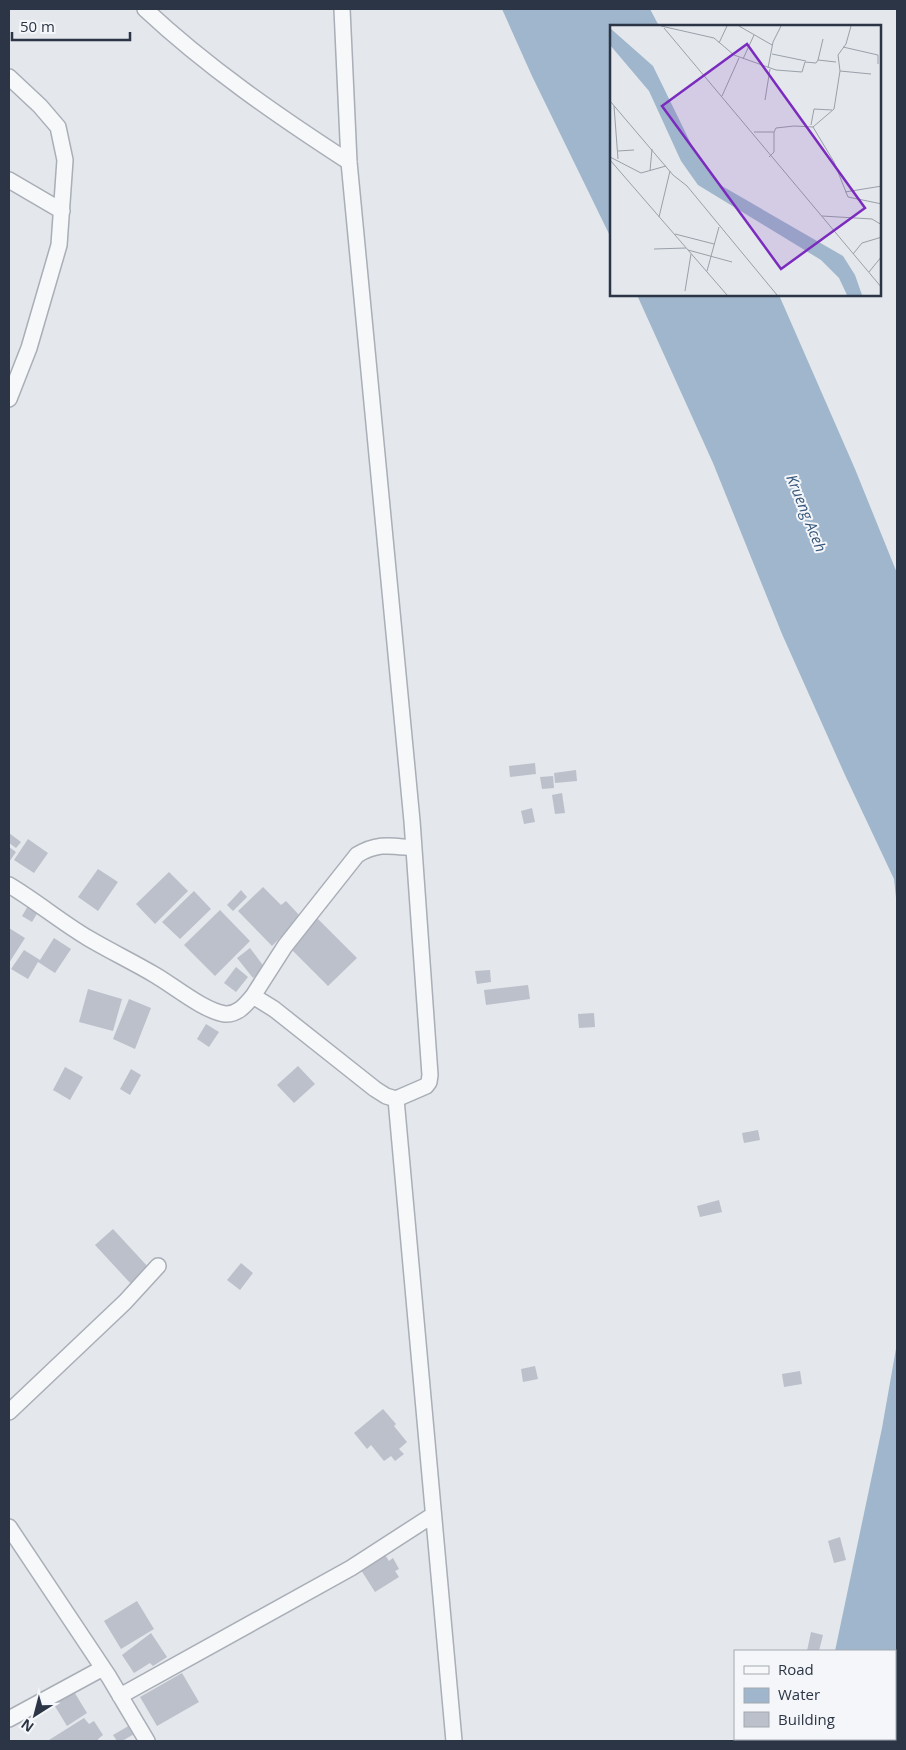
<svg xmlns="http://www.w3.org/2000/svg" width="906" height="1750" viewBox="0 0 906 1750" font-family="'Open Sans',sans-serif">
<rect width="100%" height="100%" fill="#e4e7ec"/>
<path fill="#9fb6cc" d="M 502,9 L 650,9 L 659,26 L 611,26 L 611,238 L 532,76 Z
M 637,295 L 779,295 L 855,469 L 897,573 L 897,907 L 894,879 L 845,775 L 782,634 L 713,463 Z
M 897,1343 L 897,1741 L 814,1741 L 814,1739 L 895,1739 L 895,1651 L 835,1651 L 882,1428 Z"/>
<path fill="#bbc0ca" d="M 535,763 L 536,774 L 510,777 L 509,766 Z
M 576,770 L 577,781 L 555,783 L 554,773 Z
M 553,776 L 554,788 L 542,789 L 540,777 Z
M 562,793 L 565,813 L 555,814 L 552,795 Z
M 532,808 L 535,822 L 524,824 L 521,811 Z
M 9,833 L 21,842 L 16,848 L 9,843 Z
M 28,839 L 48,853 L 34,873 L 14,860 Z
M 9,847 L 16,852 L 9,862 Z
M 98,869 L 118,882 L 98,911 L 78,897 Z
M 169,872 L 188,891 L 155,924 L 136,904 Z
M 263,887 L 281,905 L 286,901 L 301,917 L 272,946 L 238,911 Z
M 241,890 L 247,897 L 233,911 L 227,905 Z
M 194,891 L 211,909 L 180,939 L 162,922 Z
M 31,901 L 41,907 L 32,922 L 22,916 Z
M 220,910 L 250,941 L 215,976 L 184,945 Z
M 317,918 L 357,958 L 328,986 L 288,946 Z
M 9,928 L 25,938 L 9,963 Z
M 54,938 L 71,949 L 55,973 L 38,962 L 28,979 L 11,969 L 24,950 L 40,960 Z
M 250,948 L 265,968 L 253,978 L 237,958 Z
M 236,967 L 248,977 L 236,992 L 224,983 Z
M 490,970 L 491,982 L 477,984 L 475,971 Z
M 528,985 L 530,999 L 486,1005 L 484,990 Z
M 88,989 L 122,999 L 113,1031 L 79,1022 Z
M 129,999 L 151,1008 L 135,1049 L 113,1039 Z
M 594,1013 L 595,1027 L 579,1028 L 578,1014 Z
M 206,1024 L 219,1032 L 209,1047 L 197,1039 Z
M 298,1066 L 315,1084 L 294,1103 L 277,1085 Z
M 65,1067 L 83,1077 L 70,1100 L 53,1090 Z
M 131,1069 L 141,1075 L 130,1095 L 120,1089 Z
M 758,1130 L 760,1140 L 744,1143 L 742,1133 Z
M 719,1200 L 722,1212 L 700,1217 L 697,1206 Z
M 113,1229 L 149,1268 L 132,1285 L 95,1245 Z
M 241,1263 L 253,1273 L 240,1290 L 227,1280 Z
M 535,1366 L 538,1379 L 523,1382 L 521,1369 Z
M 800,1371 L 802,1384 L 784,1387 L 782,1374 Z
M 383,1409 L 396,1424 L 394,1426 L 407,1442 L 399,1449 L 404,1454 L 395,1461 L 391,1456 L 384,1461 L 371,1445 L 367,1449 L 354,1433 Z
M 840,1537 L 846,1560 L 834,1563 L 828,1541 Z
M 385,1555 L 389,1561 L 393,1558 L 399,1569 L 395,1571 L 399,1577 L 375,1592 L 361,1570 Z
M 137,1601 L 154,1629 L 121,1649 L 104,1621 Z
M 811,1632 L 823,1635 L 819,1651 L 807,1651 Z
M 151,1633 L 167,1657 L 153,1666 L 150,1663 L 134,1673 L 122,1655 Z
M 182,1673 L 199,1702 L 157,1726 L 140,1697 Z
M 73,1690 L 87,1713 L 67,1726 L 53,1703 Z
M 84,1718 L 89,1724 L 94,1721 L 103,1735 L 98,1739 L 99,1741 L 50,1741 L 49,1740 Z
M 132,1724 L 136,1733 L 122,1741 L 117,1741 L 113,1735 Z"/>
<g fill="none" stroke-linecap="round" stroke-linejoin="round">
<g stroke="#a9aeb7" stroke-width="18">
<path id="minor" d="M 145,9 C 207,67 278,116 349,162
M 342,9 L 349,162 L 412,821 L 430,1075 L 429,1082 L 426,1086 L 396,1099 L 454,1741
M 9,77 L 40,106 L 58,127 L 65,160 L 59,245 L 29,348 L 9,399
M 9,180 L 62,211
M 9,885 C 36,901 61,922 88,938 C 110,951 133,962 155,975 C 174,986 204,1011 225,1014 C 238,1015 246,1004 253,996 L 274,1009 L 375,1089 L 386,1096 L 396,1099
M 253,996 L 285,946 L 357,855 C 378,842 392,846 414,848
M 9,1412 L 125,1302 L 158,1266
M 9,1527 L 109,1677 L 147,1741
M 120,1696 L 351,1568 L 433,1515
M 9,1719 L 103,1668"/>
</g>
<use href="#minor" stroke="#f7f8fa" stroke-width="15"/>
</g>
<g text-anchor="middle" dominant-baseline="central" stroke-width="4" stroke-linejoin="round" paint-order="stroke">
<g font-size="15" font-style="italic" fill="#345579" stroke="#f4f6f9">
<text transform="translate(807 513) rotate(68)">Krueng Aceh</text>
</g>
</g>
<g transform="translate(610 25)">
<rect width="271" height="271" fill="#e4e7ec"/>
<path d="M 0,3 L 43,41 L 86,129 L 112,161 L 233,231 L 245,250 L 252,270 L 237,270 L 229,253 L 211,235 L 88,160 L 71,136 L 39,66 L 0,20 Z" fill="#9fb6cc"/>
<path fill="none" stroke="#9aa0a9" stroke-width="1" d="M 51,1 L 104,13 L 124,30 L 166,45 L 192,47 L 195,37 L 206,38 L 208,35 L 226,37M 129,1 L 162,20M 54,3 L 272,263M 109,18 L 117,1M 233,22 L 268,30 L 268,39M 162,29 L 196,36M 133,34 L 144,10M 208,35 L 213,14M 158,43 L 163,17 L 171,1M 230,46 L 261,49M 112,71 L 129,33M 155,75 L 160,44M 0,76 L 63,150 L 77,161 L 167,270M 4,81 L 8,134M 201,100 L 204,84 L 222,85M 203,102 L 224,137 L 238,172 L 272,179M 144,107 L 164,107 L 166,103 L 184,101 L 203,102 L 224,84 L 230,46 L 228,30 L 236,19 L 241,1M 8,126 L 24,125M 0,132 L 31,148 L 56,141M 159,132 L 164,127 L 164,107M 0,135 L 117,270M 40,146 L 42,124M 235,167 L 272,161M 212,191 L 262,194 L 272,200M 49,192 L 60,146M 65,209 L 104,219M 44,224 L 76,223M 78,225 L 122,237M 243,229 L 252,218 L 272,212M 97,246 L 109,202M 259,247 L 272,231M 75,266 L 81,229"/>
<path fill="#7b2cbf" fill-opacity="0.15" stroke="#7b2cbf" stroke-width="2.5" d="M 137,19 L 255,183 L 171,244 L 52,81 Z"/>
<rect width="271" height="271" fill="none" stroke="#2b3545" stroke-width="2.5"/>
</g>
<rect width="906" height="1750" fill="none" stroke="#2b3545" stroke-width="20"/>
<rect x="734" y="1650" width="162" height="90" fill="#f4f6f9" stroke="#a4a9b1"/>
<rect x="744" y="1666" width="25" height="8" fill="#f7f8fa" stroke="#a4a9b1"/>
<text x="778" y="1675" font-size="15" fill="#2b3545">Road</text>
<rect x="744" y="1688" width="25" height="15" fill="#9fb6cc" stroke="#a4a9b1"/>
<text x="778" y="1700" font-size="15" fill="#2b3545">Water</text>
<rect x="744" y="1712" width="25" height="15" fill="#bbc0ca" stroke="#a4a9b1"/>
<text x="778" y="1725" font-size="15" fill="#2b3545">Building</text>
<g transform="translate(35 1715) rotate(216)" stroke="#f4f6f9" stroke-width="4" paint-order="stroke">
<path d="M0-4L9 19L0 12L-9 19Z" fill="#2b3545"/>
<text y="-8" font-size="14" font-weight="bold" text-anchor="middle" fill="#2b3545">N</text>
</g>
<path d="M12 32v8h118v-8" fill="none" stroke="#2b3545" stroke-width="2.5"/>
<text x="20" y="32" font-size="15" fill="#2b3545" stroke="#f4f6f9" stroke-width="4" paint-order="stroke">50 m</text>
</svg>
